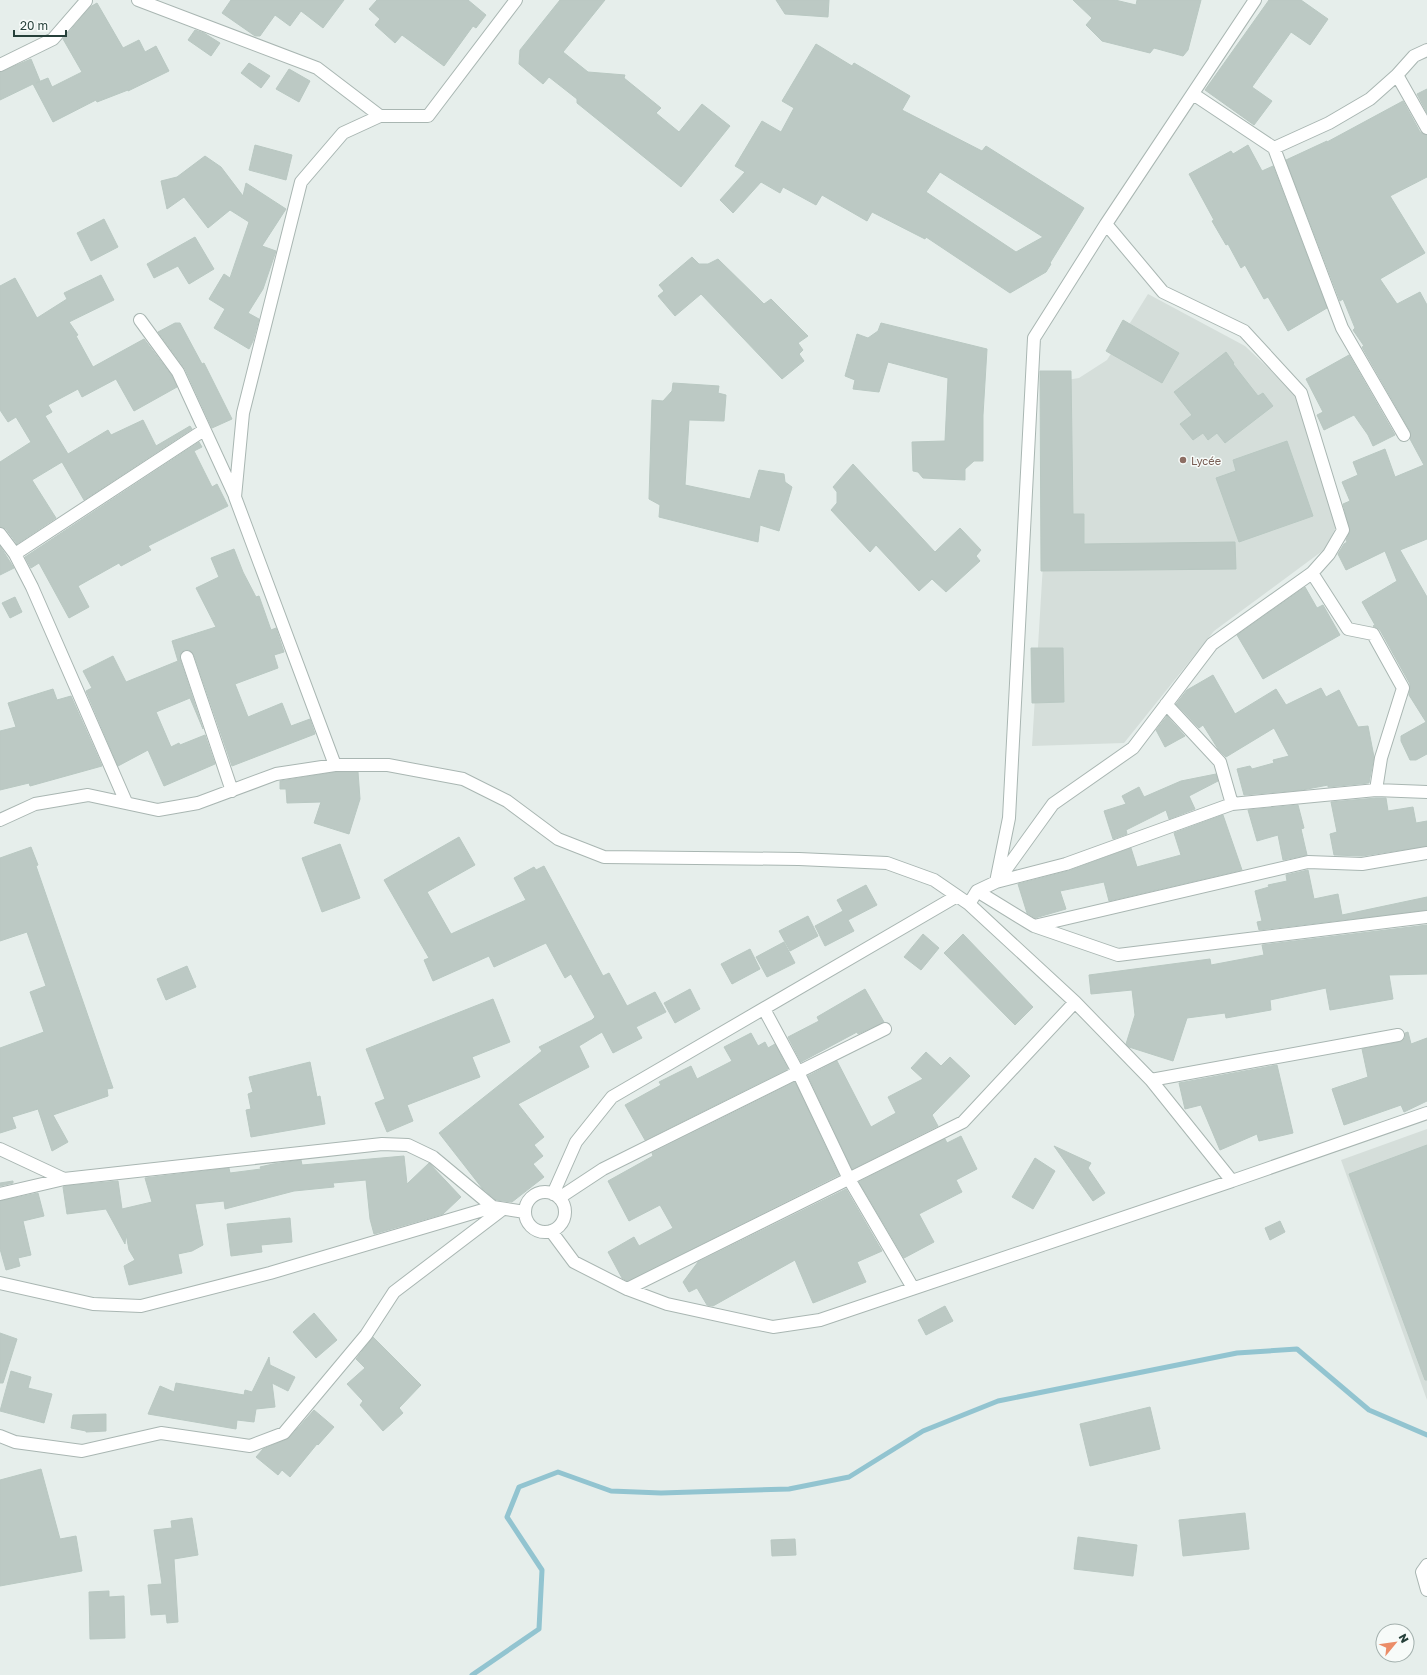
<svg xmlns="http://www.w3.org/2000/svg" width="1427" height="1675" viewBox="0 0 1427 1675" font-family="'Golos Text',sans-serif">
<rect width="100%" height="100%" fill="#e6eeeb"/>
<path fill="#d5deda" d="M 1148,294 L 1245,346 L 1296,394 L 1337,525 L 1325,549 L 1214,631 L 1124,743 L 1032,746 L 1054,382 L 1079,378 L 1107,360 Z
M 1427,1129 L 1427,1400 L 1341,1160 Z"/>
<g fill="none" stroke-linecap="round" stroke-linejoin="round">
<path stroke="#92c4d0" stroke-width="5" d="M 472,1675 L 539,1629 L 542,1570 L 507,1517 L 519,1487 L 558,1472 L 611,1491 L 661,1493 L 789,1489 L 849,1477 L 923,1431 L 998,1401 L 1237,1353 L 1297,1349 L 1369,1410 L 1427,1435"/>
</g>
<path fill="#bcc9c4" stroke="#b9c8c2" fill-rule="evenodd" d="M 231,0 L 344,0 L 323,28 L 301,11 L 290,26 L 275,15 L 260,36 L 255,36 L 222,13 Z
M 377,0 L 468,0 L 486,15 L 476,28 L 473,26 L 444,66 L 402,35 L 395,43 L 375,25 L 380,19 L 369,9 Z
M 560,0 L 605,0 L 563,52 L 588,72 L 625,75 L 624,78 L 661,108 L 656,113 L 679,132 L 702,104 L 730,126 L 681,187 L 577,103 L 577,99 L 549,77 L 543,84 L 519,64 L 520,50 Z
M 776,0 L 829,0 L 828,17 L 785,14 Z
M 1073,0 L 1115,0 L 1136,5 L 1137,0 L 1201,0 L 1188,50 L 1183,56 L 1154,48 L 1150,53 L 1102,41 L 1086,25 L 1092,18 Z
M 1269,0 L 1301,0 L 1328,19 L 1310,45 L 1291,32 L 1252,87 L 1272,101 L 1254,125 L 1205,90 Z
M 97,3 L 123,48 L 139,40 L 145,52 L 156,46 L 169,71 L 128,91 L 128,90 L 97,102 L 96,100 L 53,122 L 33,84 L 0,100 L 0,72 L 31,59 L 40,81 L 36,83 L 48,78 L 52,87 L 82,72 L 63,39 L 90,7 Z
M 195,30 L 204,33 L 220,43 L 211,56 L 188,40 Z
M 816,44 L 852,66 L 854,63 L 910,96 L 902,110 L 982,151 L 986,146 L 1084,208 L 1050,263 L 1051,264 L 1046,272 L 1010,293 L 926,237 L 925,239 L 872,212 L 867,221 L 822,195 L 816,205 L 783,187 L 780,193 L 761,182 L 733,213 L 720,200 L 745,172 L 735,166 L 762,121 L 781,132 L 794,108 L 782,101 ZM 940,172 L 1043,237 L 1016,252 L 926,192 Z
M 249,63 L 270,76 L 261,88 L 241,73 Z
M 289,69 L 310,81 L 299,102 L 276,89 Z
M 1427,89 L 1427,113 L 1417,94 Z
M 1403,101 L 1420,132 L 1427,135 L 1427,177 L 1390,196 L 1425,253 L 1380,279 L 1397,304 L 1420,292 L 1427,305 L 1427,539 L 1400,550 L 1427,597 L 1427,754 L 1416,760 L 1410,760 L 1401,741 L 1401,736 L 1426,722 L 1409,695 L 1410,684 L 1380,630 L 1373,626 L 1375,625 L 1362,602 L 1397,581 L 1385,551 L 1346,570 L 1338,554 L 1344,544 L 1347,542 L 1346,540 L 1350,531 L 1343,504 L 1350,501 L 1342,482 L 1358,475 L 1353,462 L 1385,449 L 1395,477 L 1424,465 L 1410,439 L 1410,431 L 1362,347 L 1364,346 L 1353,330 L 1355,328 L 1343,299 L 1340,301 L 1286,160 L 1327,141 L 1327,142 Z
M 255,145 L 292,155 L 286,180 L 249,170 Z
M 1248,145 L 1262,171 L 1273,166 L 1327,308 L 1288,331 L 1268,297 L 1264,299 L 1245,265 L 1241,268 L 1228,244 L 1226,245 L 1212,221 L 1214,220 L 1189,174 L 1231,151 L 1233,154 Z
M 205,156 L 221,167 L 243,196 L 246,183 L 286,209 L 262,246 L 276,251 L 263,289 L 248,313 L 259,319 L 253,341 L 249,349 L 214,328 L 225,309 L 209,299 L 224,274 L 230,278 L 249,222 L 230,210 L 208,228 L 184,197 L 167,209 L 161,181 L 177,177 Z
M 104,219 L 118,247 L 91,261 L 77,233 Z
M 195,237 L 214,269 L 189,284 L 178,266 L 154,278 L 147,264 Z
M 692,257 L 699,264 L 708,264 L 718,259 L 764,304 L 771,299 L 808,336 L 798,343 L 803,350 L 799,354 L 804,361 L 782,379 L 701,294 L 675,316 L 658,296 L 664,291 L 659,285 Z
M 101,275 L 114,300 L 69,322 L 78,335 L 76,336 L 93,367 L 144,339 L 172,376 L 177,387 L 134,411 L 116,379 L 82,397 L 78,389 L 48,405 L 52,412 L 45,416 L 68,454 L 108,430 L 111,435 L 143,420 L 156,446 L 190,426 L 192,429 L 84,500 L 62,462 L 32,480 L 56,518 L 17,544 L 6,529 L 0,527 L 0,462 L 31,442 L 16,417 L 8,422 L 0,410 L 0,286 L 15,278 L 37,318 L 67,299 L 64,293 Z
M 1123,320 L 1179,353 L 1162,383 L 1106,351 Z
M 175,323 L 180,323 L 202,364 L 204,363 L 232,419 L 212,428 L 185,369 L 158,332 Z
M 881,323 L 987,349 L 983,415 L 983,461 L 974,461 L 965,469 L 965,480 L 923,478 L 918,472 L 913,471 L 912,442 L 945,441 L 948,378 L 888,362 L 879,392 L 853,389 L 855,380 L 845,376 L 857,334 L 868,338 L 878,331 Z
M 1226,352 L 1234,363 L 1233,364 L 1258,396 L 1263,393 L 1273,406 L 1225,443 L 1217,433 L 1208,440 L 1203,433 L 1193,440 L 1180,424 L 1192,415 L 1174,392 Z
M 1349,355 L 1395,435 L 1373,446 L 1368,435 L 1354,415 L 1324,430 L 1317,415 L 1323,412 L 1306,379 Z
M 1040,371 L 1071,371 L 1073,514 L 1084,514 L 1084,544 L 1235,542 L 1236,569 L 1041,571 Z
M 673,383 L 719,386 L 718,393 L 726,395 L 724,421 L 689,420 L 685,485 L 750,499 L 759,470 L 784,474 L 785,482 L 792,487 L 779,531 L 760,525 L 758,542 L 659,517 L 660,505 L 649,499 L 652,400 L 663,401 L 672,391 Z
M 1287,441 L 1313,516 L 1239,542 L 1216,478 L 1236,471 L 1233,460 Z
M 199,442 L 202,447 L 194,451 L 212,487 L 217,484 L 228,506 L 148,546 L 151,550 L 121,566 L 119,563 L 78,586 L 89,607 L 69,618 L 39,563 L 31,568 L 25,557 Z
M 853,464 L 935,552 L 960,528 L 981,550 L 976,556 L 980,561 L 946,592 L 932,579 L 919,591 L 876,545 L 870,552 L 831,510 L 837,503 L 837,492 L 833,487 Z
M 0,546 L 14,568 L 0,575 Z
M 234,549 L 243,572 L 256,597 L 259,596 L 271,630 L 276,628 L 284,652 L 274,655 L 278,668 L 235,684 L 248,717 L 282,703 L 291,726 L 310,719 L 315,734 L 232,766 L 194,655 L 189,650 L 184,650 L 180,655 L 180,659 L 203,729 L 190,698 L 156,712 L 171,747 L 179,743 L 180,745 L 205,735 L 215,764 L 164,786 L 148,750 L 118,766 L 86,691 L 92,688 L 83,671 L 113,656 L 126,682 L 178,661 L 172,641 L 216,627 L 196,588 L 219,577 L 211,558 Z
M 1305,587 L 1317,608 L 1323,605 L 1340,635 L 1263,679 L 1237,635 Z
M 15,597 L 22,612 L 10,618 L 2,603 Z
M 1031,648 L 1063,648 L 1064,702 L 1032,703 Z
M 1213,675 L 1235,714 L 1276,689 L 1286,705 L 1321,688 L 1326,697 L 1339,690 L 1358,727 L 1368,726 L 1374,757 L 1369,783 L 1328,787 L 1328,785 L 1302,790 L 1244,795 L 1237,769 L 1250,766 L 1252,769 L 1274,763 L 1273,760 L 1289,756 L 1274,728 L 1226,757 L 1218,749 L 1203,725 L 1199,728 L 1176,704 L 1187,690 Z
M 53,689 L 57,700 L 71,696 L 102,766 L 30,786 L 29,783 L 0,790 L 0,731 L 16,727 L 8,703 Z
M 1167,716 L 1185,736 L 1165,747 L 1156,730 Z
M 336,772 L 358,772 L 360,799 L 349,834 L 314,823 L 321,802 L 287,803 L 286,789 L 280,789 L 280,781 Z
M 1216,774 L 1218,781 L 1189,796 L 1195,809 L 1169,819 L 1166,810 L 1126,830 L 1127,834 L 1113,839 L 1104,811 L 1126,804 L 1122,796 L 1139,787 L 1144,797 L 1181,781 Z
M 1376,798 L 1386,798 L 1388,811 L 1413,807 L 1416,823 L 1427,821 L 1427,846 L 1362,856 L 1334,855 L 1330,834 L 1337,832 L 1331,802 Z
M 1298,805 L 1304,828 L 1301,829 L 1307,855 L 1283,860 L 1278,835 L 1257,841 L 1248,810 Z
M 1223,815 L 1242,870 L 1109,901 L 1104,882 L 1060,891 L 1066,909 L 1035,918 L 1027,913 L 1018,884 L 1068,871 L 1131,848 L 1137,867 L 1181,855 L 1174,833 Z
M 459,837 L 475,865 L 427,892 L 451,934 L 526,900 L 514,878 L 534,867 L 536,870 L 544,866 L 603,976 L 609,973 L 627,1006 L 655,992 L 666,1012 L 636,1027 L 642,1038 L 613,1053 L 602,1032 L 579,1046 L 589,1067 L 518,1104 L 544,1137 L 534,1145 L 543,1156 L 533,1164 L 544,1177 L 512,1202 L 496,1200 L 482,1188 L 439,1133 L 542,1051 L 539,1047 L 592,1020 L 595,1017 L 571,974 L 565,978 L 546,943 L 494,967 L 489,956 L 433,981 L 424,960 L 429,958 L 384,880 Z
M 340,844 L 360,898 L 322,912 L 302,858 Z
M 31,847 L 38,865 L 36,866 L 113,1088 L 107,1089 L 108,1096 L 53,1115 L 68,1142 L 52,1151 L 38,1109 L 12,1117 L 16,1128 L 0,1133 L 0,1048 L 44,1032 L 30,992 L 46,986 L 27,932 L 0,941 L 0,858 Z
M 1308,870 L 1314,899 L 1338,894 L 1342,915 L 1427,897 L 1427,910 L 1259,930 L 1257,922 L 1262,921 L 1255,891 L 1269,887 L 1268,885 L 1287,881 L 1286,875 Z
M 866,885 L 877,905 L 848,920 L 854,931 L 825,946 L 815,926 L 843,911 L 837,900 Z
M 808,916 L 818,936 L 790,951 L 779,931 Z
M 1427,925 L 1427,974 L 1389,975 L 1393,999 L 1330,1010 L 1326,988 L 1270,1000 L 1271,1010 L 1226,1018 L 1225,1013 L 1187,1018 L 1173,1061 L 1129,1047 L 1126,1044 L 1135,1015 L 1132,990 L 1091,994 L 1089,975 L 1210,959 L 1211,965 L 1264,955 L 1262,945 Z
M 923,934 L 939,948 L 921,970 L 904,957 Z
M 963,934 L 1033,1007 L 1015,1025 L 944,953 Z
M 784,942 L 795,963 L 767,977 L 756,957 Z
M 750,949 L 760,969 L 732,984 L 721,964 Z
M 187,966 L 196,987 L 166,1000 L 157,979 Z
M 690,989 L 700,1009 L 675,1023 L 664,1003 Z
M 865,989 L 884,1022 L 858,1034 L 857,1032 L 801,1062 L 788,1037 L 819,1021 L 817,1017 Z
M 493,999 L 510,1042 L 472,1057 L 480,1077 L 407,1105 L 413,1121 L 387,1132 L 375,1103 L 385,1099 L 366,1049 Z
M 1408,1032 L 1411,1044 L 1427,1038 L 1427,1101 L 1404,1112 L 1401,1105 L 1344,1125 L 1332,1089 L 1368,1077 L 1362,1049 L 1400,1042 L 1405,1038 L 1405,1033 Z
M 751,1033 L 758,1046 L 765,1042 L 768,1048 L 775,1044 L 788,1069 L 645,1140 L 625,1105 L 661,1085 L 659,1082 L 691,1066 L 697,1079 L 732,1061 L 724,1047 Z
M 926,1052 L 941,1066 L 950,1057 L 970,1076 L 932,1115 L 938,1126 L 852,1169 L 808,1076 L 837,1061 L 871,1127 L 896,1113 L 888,1097 L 923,1079 L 911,1068 Z
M 310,1062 L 317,1097 L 320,1096 L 325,1124 L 251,1137 L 246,1110 L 251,1109 L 248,1094 L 253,1092 L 249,1077 Z
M 1277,1065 L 1293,1133 L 1259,1141 L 1257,1134 L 1220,1150 L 1201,1105 L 1185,1109 L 1179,1083 Z
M 795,1082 L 839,1175 L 627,1281 L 622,1278 L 608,1252 L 634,1237 L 639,1246 L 673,1228 L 660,1205 L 629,1221 L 608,1181 L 653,1156 L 652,1153 Z
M 961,1136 L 977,1169 L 956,1180 L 962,1192 L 919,1214 L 934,1242 L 904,1258 L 859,1182 L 945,1139 L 947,1143 Z
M 1427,1145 L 1427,1380 L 1425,1380 L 1349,1174 Z
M 1054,1146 L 1091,1163 L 1088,1168 L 1105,1193 L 1093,1201 Z
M 404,1156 L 407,1184 L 429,1163 L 461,1197 L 443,1214 L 374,1234 L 370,1219 L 366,1180 L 333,1183 L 334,1187 L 294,1191 L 225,1209 L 224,1201 L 195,1204 L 203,1245 L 192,1251 L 178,1254 L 182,1273 L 129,1285 L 124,1266 L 135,1260 L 129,1250 L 126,1234 L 125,1244 L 106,1209 L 67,1214 L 63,1187 L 65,1186 L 118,1181 L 122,1209 L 152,1202 L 145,1178 L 229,1168 L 230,1173 L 261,1169 L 260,1167 L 273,1164 L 301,1160 L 302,1165 Z
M 1035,1158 L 1055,1171 L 1033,1209 L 1012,1197 Z
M 13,1181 L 13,1183 L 0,1186 L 0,1183 Z
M 846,1189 L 882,1251 L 857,1262 L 866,1282 L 813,1303 L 795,1260 L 713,1306 L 707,1305 L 697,1288 L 689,1292 L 683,1282 L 698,1262 Z
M 38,1193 L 44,1216 L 23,1221 L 31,1255 L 18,1258 L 20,1266 L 6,1270 L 0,1249 L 0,1201 Z
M 290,1218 L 292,1242 L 261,1245 L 262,1252 L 231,1256 L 227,1224 Z
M 1280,1221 L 1285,1232 L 1270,1240 L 1265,1228 Z
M 945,1306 L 953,1321 L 926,1335 L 918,1320 Z
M 314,1313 L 337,1340 L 316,1358 L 293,1332 Z
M 0,1333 L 17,1339 L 3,1383 L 0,1383 Z
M 373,1337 L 421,1385 L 399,1408 L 403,1413 L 383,1431 L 360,1405 L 363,1401 L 347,1384 L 365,1368 L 356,1359 Z
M 269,1357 L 270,1365 L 295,1377 L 288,1391 L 272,1383 L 275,1407 L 256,1409 L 254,1422 L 237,1420 L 236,1429 L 148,1414 L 160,1386 L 174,1392 L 176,1383 L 244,1395 L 245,1390 L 252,1392 Z
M 11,1371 L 31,1377 L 28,1388 L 52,1394 L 44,1423 L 0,1411 Z
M 1150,1407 L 1160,1449 L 1090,1466 L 1080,1424 Z
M 314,1410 L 334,1427 L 318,1445 L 317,1444 L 290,1477 L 282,1470 L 278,1475 L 256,1457 L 263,1449 L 289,1438 Z
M 106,1414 L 106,1431 L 86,1432 L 86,1431 L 71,1428 L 73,1415 Z
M 41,1469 L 60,1539 L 76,1536 L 82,1571 L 0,1586 L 0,1480 Z
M 1245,1513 L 1249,1549 L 1183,1556 L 1179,1520 Z
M 192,1518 L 198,1555 L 174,1559 L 178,1622 L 167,1623 L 166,1614 L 151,1615 L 148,1585 L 162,1584 L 154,1530 L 172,1528 L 171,1521 Z
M 1078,1537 L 1137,1545 L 1133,1576 L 1074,1569 Z
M 795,1539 L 796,1555 L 772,1556 L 771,1540 Z
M 109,1591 L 109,1597 L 124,1596 L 125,1638 L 90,1639 L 89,1592 Z"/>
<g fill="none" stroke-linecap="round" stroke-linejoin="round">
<g stroke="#a9b6b2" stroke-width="14">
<path id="minor" d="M 138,0 L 317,68 L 380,116
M 0,65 L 53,39 L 86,1
M 1397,75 L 1414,56 L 1427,50
M 1193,94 L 1274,148 L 1329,123 L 1370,99 L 1397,75 L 1427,128
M 1274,148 L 1342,328 L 1404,435
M 140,320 L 178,372 L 235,496
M 0,534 L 15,554 L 32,587 L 126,802
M 15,554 L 204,430
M 1312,573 L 1348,629 L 1373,634 L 1403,688 L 1381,758 L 1376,790
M 187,657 L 232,791
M 1166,704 L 1220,762 L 1232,804
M 335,765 L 235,497 L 243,413 L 301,182 L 343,133 L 380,116 L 428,116 L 516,0
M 0,820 L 35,804 L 88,795 L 158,810 L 198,803 L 276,774 L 335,765 L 388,765 L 463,779 L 507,801 L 558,839 L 604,857 L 799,859 L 887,863 L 934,880 L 969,904 L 1075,1002 L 1151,1080 L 1232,1181 L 1427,1113
M 999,879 L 1053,804 L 1133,748 L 1212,644 L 1312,573 L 1329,554 L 1343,530 L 1301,393 L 1244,331 L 1163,292 L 1106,224
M 996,882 L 1066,864 L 1232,804 L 1376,790 L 1427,792
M 977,891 L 1034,926 L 1118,955 L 1427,917
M 969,904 L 977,891 L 996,882 L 1009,818 L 1034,338 L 1106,224 L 1255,0
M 1034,926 L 1308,862 L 1362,864 L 1427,853
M 764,1009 L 798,1072 L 849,1179 L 913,1288
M 1151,1080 L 1398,1035
M 0,1149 L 64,1179
M525 1212a20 20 0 1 1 40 0a20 20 0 1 1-40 0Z
M 0,1194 L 64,1179 L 382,1144 L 408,1145 L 433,1157 L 493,1207 L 525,1212
M 553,1194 L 576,1142 L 612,1097 L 957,896
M 559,1198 L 603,1169 L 885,1029
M 551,1231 L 574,1262 L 627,1289 L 667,1304 L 773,1327 L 820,1320 L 1232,1181
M 0,1283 L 93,1304 L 141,1306 L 270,1273 L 493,1207
M 627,1289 L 963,1122 L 1075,1002
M 0,1436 L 15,1442 L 82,1451 L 161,1433 L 250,1446 L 284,1433 L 366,1335 L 394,1292 L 503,1209
M 1427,1565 L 1422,1572 L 1427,1590"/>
</g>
<use href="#minor" stroke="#fff" stroke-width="12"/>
</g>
<circle fill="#8d6e63" stroke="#f7fbf9" stroke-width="1.5" cx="1183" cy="460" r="4"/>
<g text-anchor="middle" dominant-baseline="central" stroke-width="3" stroke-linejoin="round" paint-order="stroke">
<g font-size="11" fill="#785e54" stroke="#f7fbf9" text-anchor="start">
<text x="1191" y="460">Lycée</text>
</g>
</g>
<g transform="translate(1395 1643) rotate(61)"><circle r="19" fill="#f7fbf9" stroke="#a3b0ad"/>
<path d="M0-3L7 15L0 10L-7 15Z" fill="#eb8d68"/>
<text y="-6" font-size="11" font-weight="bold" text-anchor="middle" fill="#26403a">N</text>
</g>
<path d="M14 30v6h52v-6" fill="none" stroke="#26403a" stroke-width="2"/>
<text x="20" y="30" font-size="12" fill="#26403a" stroke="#f7fbf9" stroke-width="3" paint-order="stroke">20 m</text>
</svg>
